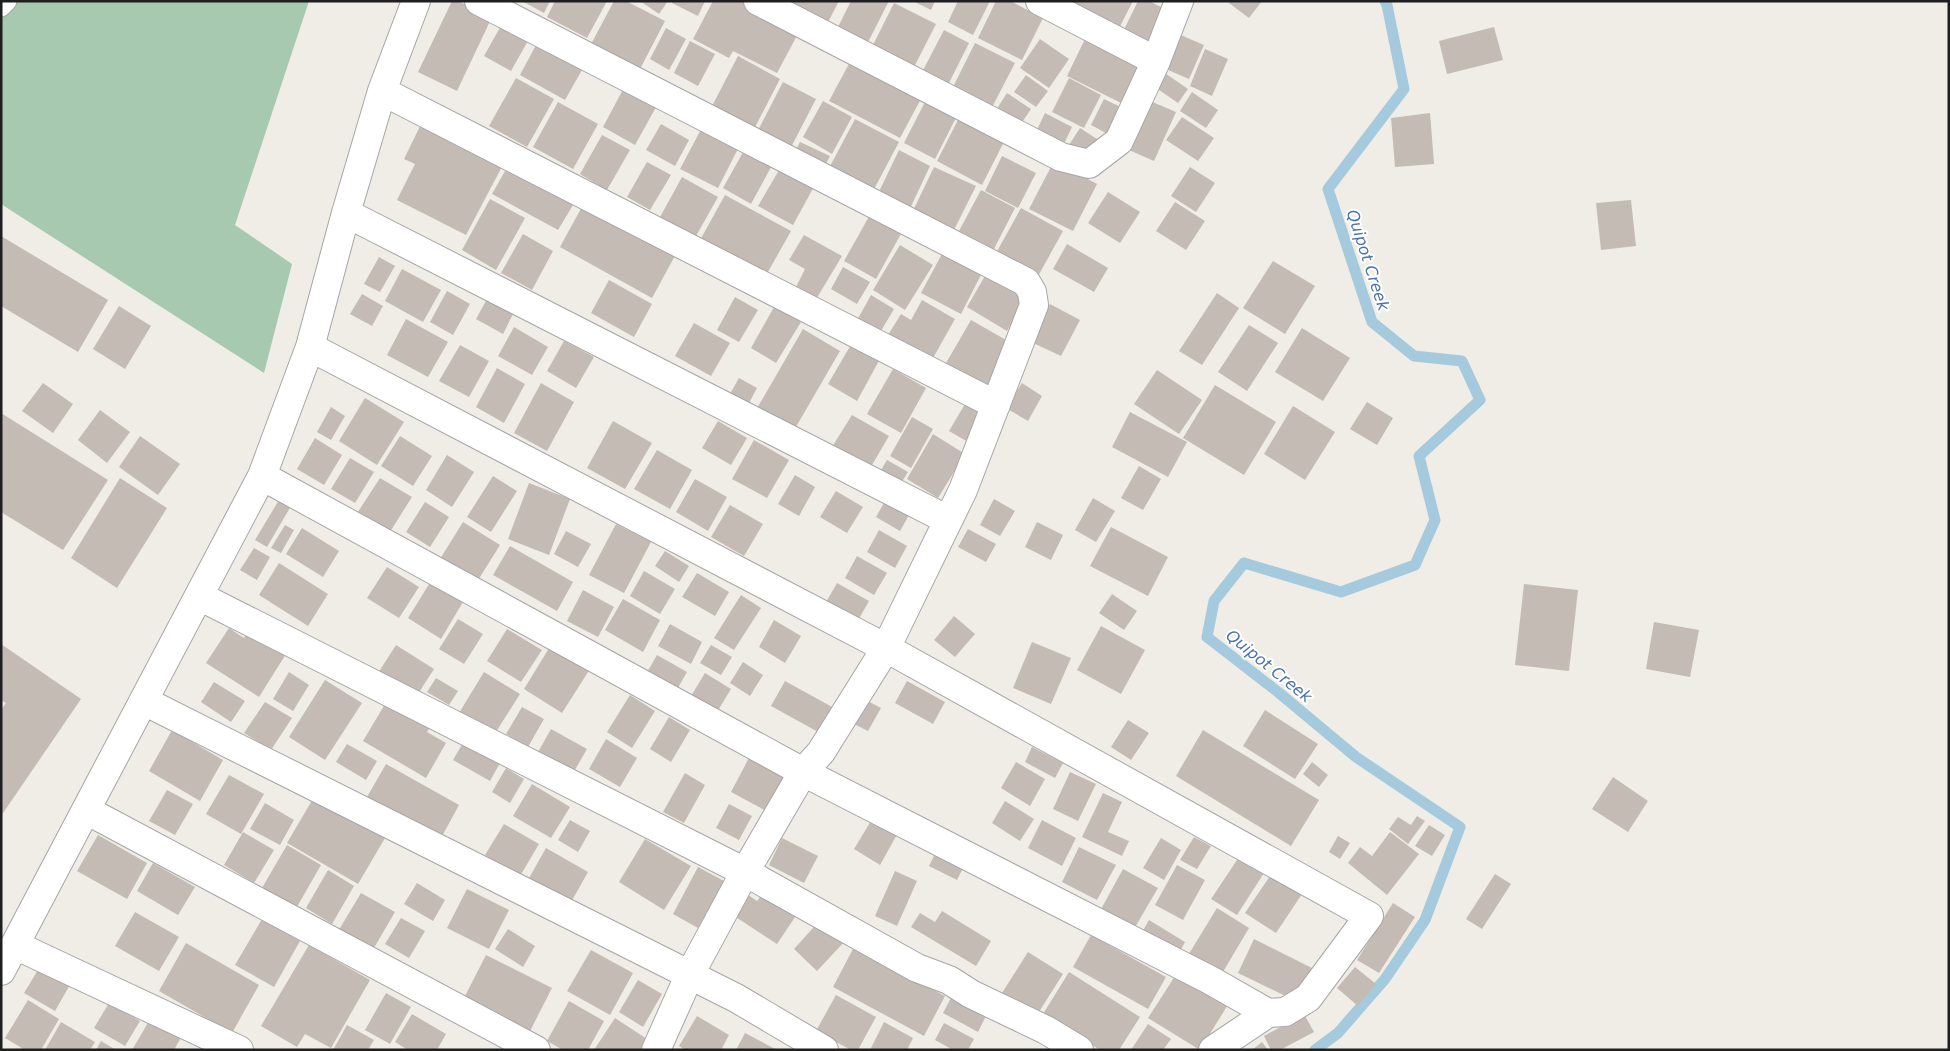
<svg xmlns="http://www.w3.org/2000/svg" width="1950" height="1051" viewBox="0 0 1950 1051" font-family="'DejaVu Sans',sans-serif">
<rect width="100%" height="100%" fill="#efede5"/>
<path fill="#a6c9af" d="M 1,1 L 309,1 L 235,225 L 292,264 L 264,373 L 1,204 Z"/>
<g fill="none" stroke-linecap="round" stroke-linejoin="round">
<path stroke="#a5cadd" stroke-width="11" d="M 1315,1050 L 1338,1033 L 1385,979 L 1425,920 L 1460,827 L 1356,757 L 1278,692 L 1207,637 L 1214,601 L 1244,563 L 1341,592 L 1415,565 L 1435,520 L 1419,456 L 1480,400 L 1462,361 L 1414,356 L 1372,322 L 1328,189 L 1404,89 L 1387,5 L 1385,1"/>
</g>
<path fill="#c4bcb4" d="M 452,1 L 458,1 L 492,17 L 457,91 L 418,72 Z
M 522,1 L 550,1 L 544,13 Z
M 555,1 L 607,1 L 587,38 L 547,17 Z
M 614,1 L 626,1 L 665,21 L 639,71 L 590,46 Z
M 640,1 L 668,1 L 659,14 Z
M 673,1 L 705,1 L 698,16 L 672,3 Z
M 713,1 L 744,1 L 800,30 L 777,73 L 733,51 L 729,58 L 693,39 Z
M 790,1 L 839,1 L 827,24 L 788,5 Z
M 851,1 L 889,1 L 866,46 L 836,31 Z
M 913,1 L 935,1 L 931,10 Z
M 958,1 L 990,1 L 973,35 L 948,22 Z
M 996,1 L 1010,1 L 1043,18 L 1022,60 L 978,38 Z
M 1075,1 L 1133,1 L 1116,34 L 1070,11 Z
M 1138,1 L 1149,1 L 1167,10 L 1147,51 L 1120,38 Z
M 1230,1 L 1262,1 L 1249,18 L 1229,3 Z
M 894,3 L 936,24 L 913,69 L 871,49 Z
M 502,24 L 529,39 L 511,71 L 484,56 Z
M 1494,27 L 1503,60 L 1447,74 L 1439,41 Z
M 666,28 L 686,39 L 669,70 L 650,59 Z
M 944,30 L 969,43 L 945,91 L 919,78 Z
M 1176,33 L 1204,45 L 1189,79 L 1161,67 Z
M 1087,35 L 1145,64 L 1125,105 L 1067,76 Z
M 1040,39 L 1069,59 L 1049,88 L 1020,68 Z
M 690,41 L 715,54 L 698,86 L 674,73 Z
M 975,43 L 1015,63 L 988,115 L 949,95 Z
M 536,45 L 582,70 L 565,100 L 520,75 Z
M 1205,49 L 1228,59 L 1212,96 L 1190,86 Z
M 738,56 L 780,79 L 752,133 L 709,112 Z
M 851,60 L 922,97 L 900,138 L 829,101 Z
M 1159,69 L 1188,89 L 1178,103 L 1149,83 Z
M 1026,75 L 1048,91 L 1036,107 L 1014,92 Z
M 516,78 L 554,99 L 527,147 L 489,126 Z
M 1069,78 L 1101,95 L 1084,128 L 1052,112 Z
M 627,82 L 660,100 L 635,145 L 603,127 Z
M 783,82 L 816,99 L 788,153 L 755,136 Z
M 1192,92 L 1218,110 L 1206,128 L 1180,111 Z
M 1007,93 L 1031,109 L 1016,131 L 993,115 Z
M 927,98 L 958,114 L 935,159 L 904,143 Z
M 1143,98 L 1176,112 L 1154,161 L 1122,147 Z
M 1104,99 L 1131,112 L 1117,139 L 1091,125 Z
M 823,101 L 852,117 L 832,154 L 803,137 Z
M 558,102 L 598,124 L 573,169 L 533,147 Z
M 1045,113 L 1072,127 L 1062,148 L 1035,134 Z
M 1430,113 L 1434,164 L 1395,167 L 1391,118 Z
M 961,114 L 1006,138 L 982,185 L 937,161 Z
M 1182,117 L 1214,138 L 1198,161 L 1166,140 Z
M 424,118 L 506,159 L 466,235 L 397,200 L 415,164 L 404,159 Z
M 855,119 L 899,142 L 872,193 L 828,170 Z
M 706,120 L 743,139 L 718,188 L 680,169 Z
M 661,124 L 689,140 L 675,166 L 646,150 Z
M 1080,128 L 1100,141 L 1087,161 L 1067,148 Z
M 602,135 L 630,150 L 607,190 L 580,174 Z
M 800,142 L 830,156 L 821,173 L 792,158 Z
M 747,145 L 775,160 L 751,204 L 723,188 Z
M 899,150 L 930,166 L 907,215 L 875,200 Z
M 1002,156 L 1036,173 L 1018,208 L 985,191 Z
M 1054,161 L 1097,184 L 1073,231 L 1029,209 Z
M 647,162 L 671,175 L 650,210 L 627,197 Z
M 509,164 L 576,200 L 558,230 L 492,194 Z
M 782,165 L 816,183 L 793,225 L 758,206 Z
M 934,167 L 976,186 L 951,236 L 910,217 Z
M 1190,167 L 1215,183 L 1196,212 L 1171,196 Z
M 682,177 L 718,197 L 696,236 L 660,217 Z
M 981,190 L 1015,208 L 994,249 L 959,231 Z
M 1108,192 L 1140,212 L 1120,243 L 1088,223 Z
M 725,195 L 791,231 L 764,279 L 699,242 Z
M 490,199 L 525,218 L 496,270 L 462,250 Z
M 1631,200 L 1636,246 L 1601,250 L 1596,203 Z
M 1175,202 L 1205,221 L 1186,250 L 1156,231 Z
M 584,203 L 676,254 L 652,298 L 560,247 Z
M 1021,208 L 1063,231 L 1037,278 L 995,255 Z
M 871,213 L 902,232 L 876,279 L 844,261 Z
M 523,234 L 553,251 L 532,290 L 501,273 Z
M 804,235 L 842,256 L 815,301 L 795,289 L 805,269 L 789,260 Z
M 1,236 L 108,300 L 78,352 L 1,306 Z
M 1067,244 L 1108,268 L 1094,292 L 1053,269 Z
M 900,245 L 933,265 L 905,310 L 873,290 Z
M 944,250 L 983,271 L 961,314 L 921,293 Z
M 379,257 L 395,266 L 380,292 L 364,284 Z
M 1273,261 L 1315,286 L 1285,334 L 1243,308 Z
M 843,267 L 870,282 L 857,304 L 831,289 Z
M 402,269 L 441,290 L 423,322 L 385,301 Z
M 989,269 L 1029,293 L 1007,331 L 967,307 Z
M 609,280 L 652,304 L 634,337 L 591,313 Z
M 447,291 L 470,304 L 453,335 L 430,322 Z
M 1217,293 L 1239,308 L 1202,365 L 1179,351 Z
M 362,294 L 383,306 L 372,326 L 350,314 Z
M 871,295 L 894,309 L 878,336 L 855,324 Z
M 488,297 L 514,312 L 503,334 L 476,319 Z
M 735,297 L 758,310 L 739,342 L 717,330 Z
M 922,300 L 955,319 L 929,365 L 885,340 L 901,314 L 911,320 Z
M 1050,304 L 1080,320 L 1061,356 L 1031,342 Z
M 119,306 L 151,326 L 125,369 L 93,349 Z
M 774,307 L 801,322 L 776,363 L 751,348 Z
M 406,319 L 448,342 L 428,377 L 387,355 Z
M 971,320 L 1013,344 L 984,395 L 942,370 Z
M 694,323 L 730,343 L 711,376 L 675,356 Z
M 1249,325 L 1278,343 L 1247,391 L 1218,372 Z
M 514,327 L 548,347 L 532,375 L 498,356 Z
M 1302,328 L 1350,358 L 1323,401 L 1275,372 Z
M 803,329 L 840,351 L 793,432 L 756,410 Z
M 564,341 L 594,357 L 576,388 L 547,371 Z
M 852,343 L 880,359 L 857,401 L 828,384 Z
M 460,345 L 489,361 L 469,397 L 439,381 Z
M 497,368 L 525,384 L 504,423 L 476,407 Z
M 893,369 L 926,388 L 901,433 L 867,414 Z
M 1157,370 L 1202,400 L 1179,434 L 1134,404 Z
M 739,378 L 757,388 L 748,405 L 730,394 Z
M 43,383 L 73,404 L 53,433 L 22,411 Z
M 541,383 L 574,402 L 547,451 L 514,433 Z
M 1022,383 L 1042,396 L 1028,421 L 1006,408 Z
M 1215,385 L 1276,422 L 1244,475 L 1183,438 Z
M 365,398 L 404,422 L 377,465 L 339,441 Z
M 968,399 L 989,411 L 970,443 L 949,431 Z
M 1367,402 L 1393,418 L 1377,445 L 1350,429 Z
M 1293,406 L 1335,432 L 1305,480 L 1264,454 Z
M 331,407 L 345,416 L 331,440 L 317,432 Z
M 100,410 L 130,432 L 107,463 L 78,440 Z
M 1130,412 L 1187,442 L 1168,477 L 1112,447 Z
M 1,413 L 108,480 L 63,550 L 1,512 Z
M 852,415 L 889,436 L 869,470 L 832,447 Z
M 912,417 L 933,429 L 911,468 L 890,456 Z
M 613,421 L 652,443 L 625,489 L 587,468 Z
M 718,421 L 747,438 L 731,465 L 702,448 Z
M 933,434 L 965,454 L 938,498 L 907,479 Z
M 140,436 L 180,464 L 158,495 L 119,467 Z
M 400,436 L 432,456 L 413,486 L 381,466 Z
M 315,438 L 342,455 L 324,485 L 297,469 Z
M 754,440 L 789,460 L 767,498 L 732,479 Z
M 657,450 L 692,470 L 670,509 L 634,489 Z
M 447,455 L 474,472 L 452,507 L 426,490 Z
M 350,458 L 374,472 L 355,503 L 331,489 Z
M 887,460 L 908,472 L 898,488 L 877,477 Z
M 1139,466 L 1161,479 L 1143,510 L 1121,498 Z
M 795,475 L 815,487 L 799,516 L 778,504 Z
M 493,476 L 517,491 L 491,532 L 467,517 Z
M 120,478 L 167,508 L 117,588 L 71,558 Z
M 380,478 L 412,497 L 388,535 L 356,515 Z
M 695,479 L 727,497 L 708,531 L 676,512 Z
M 529,483 L 570,499 L 549,555 L 508,539 Z
M 836,491 L 863,507 L 847,533 L 820,517 Z
M 1093,498 L 1115,511 L 1096,542 L 1075,530 Z
M 994,499 L 1015,511 L 1000,536 L 980,525 Z
M 279,500 L 291,506 L 267,547 L 255,540 Z
M 885,501 L 909,515 L 900,531 L 876,517 Z
M 425,502 L 449,517 L 430,547 L 406,532 Z
M 730,505 L 763,524 L 744,556 L 711,537 Z
M 463,522 L 500,545 L 477,582 L 440,559 Z
M 1037,522 L 1063,535 L 1051,560 L 1025,547 Z
M 616,524 L 651,542 L 624,593 L 589,575 Z
M 285,525 L 294,530 L 281,553 L 271,548 Z
M 1111,527 L 1168,557 L 1148,596 L 1090,566 Z
M 302,528 L 339,551 L 323,577 L 286,554 Z
M 968,529 L 996,544 L 986,562 L 958,547 Z
M 879,530 L 907,546 L 895,568 L 867,552 Z
M 566,531 L 591,544 L 578,567 L 554,554 Z
M 510,546 L 573,582 L 557,611 L 493,575 Z
M 254,548 L 270,557 L 257,580 L 240,570 Z
M 665,551 L 689,566 L 679,582 L 655,566 Z
M 857,556 L 887,573 L 874,595 L 845,578 Z
M 279,563 L 328,594 L 308,626 L 259,595 Z
M 387,567 L 419,587 L 399,618 L 367,598 Z
M 644,571 L 675,589 L 660,614 L 630,596 Z
M 697,573 L 729,592 L 715,616 L 682,597 Z
M 431,581 L 463,602 L 441,639 L 408,618 Z
M 837,583 L 869,601 L 857,622 L 825,604 Z
M 1524,584 L 1578,590 L 1569,671 L 1515,665 Z
M 583,590 L 614,607 L 598,637 L 567,621 Z
M 1112,594 L 1137,611 L 1124,630 L 1099,613 Z
M 741,595 L 761,608 L 734,650 L 714,638 Z
M 623,599 L 660,620 L 643,652 L 605,630 Z
M 954,616 L 975,634 L 955,657 L 934,640 Z
M 458,619 L 483,634 L 464,664 L 439,649 Z
M 774,620 L 801,636 L 785,663 L 759,647 Z
M 1654,622 L 1699,630 L 1690,677 L 1646,669 Z
M 670,624 L 702,642 L 691,664 L 658,646 Z
M 1101,626 L 1145,650 L 1121,694 L 1077,670 Z
M 229,628 L 244,638 L 249,630 L 286,654 L 259,697 L 206,663 Z
M 507,629 L 542,650 L 521,682 L 487,661 Z
M 1032,642 L 1071,658 L 1051,704 L 1013,688 Z
M 1,644 L 81,699 L 1,816 L 1,710 L 6,703 L 1,700 Z
M 396,645 L 434,669 L 416,697 L 378,673 Z
M 551,645 L 590,669 L 562,713 L 524,689 Z
M 711,645 L 732,657 L 721,675 L 700,663 Z
M 657,655 L 687,672 L 675,693 L 645,676 Z
M 743,662 L 763,675 L 750,696 L 730,683 Z
M 289,672 L 309,685 L 293,711 L 273,699 Z
M 484,672 L 520,694 L 494,735 L 459,713 Z
M 705,673 L 731,689 L 714,717 L 688,701 Z
M 436,678 L 458,691 L 449,705 L 427,692 Z
M 325,680 L 362,703 L 325,760 L 289,737 Z
M 785,681 L 834,708 L 820,733 L 771,706 Z
M 907,681 L 945,702 L 933,724 L 895,703 Z
M 214,682 L 245,701 L 231,722 L 201,702 Z
M 630,695 L 655,711 L 632,748 L 607,732 Z
M 388,699 L 432,724 L 427,732 L 446,743 L 426,778 L 363,741 Z
M 864,699 L 881,708 L 868,731 L 852,723 Z
M 265,702 L 292,718 L 271,750 L 244,733 Z
M 522,707 L 544,719 L 528,747 L 506,734 Z
M 1265,710 L 1318,744 L 1295,779 L 1243,746 Z
M 669,717 L 690,730 L 671,762 L 650,749 Z
M 1128,720 L 1149,733 L 1131,760 L 1111,747 Z
M 551,729 L 587,749 L 568,782 L 533,761 Z
M 172,730 L 223,760 L 200,801 L 149,771 Z
M 1203,730 L 1319,800 L 1291,846 L 1176,776 Z
M 606,739 L 637,758 L 620,787 L 589,769 Z
M 464,741 L 500,763 L 490,781 L 453,760 Z
M 347,744 L 377,761 L 366,780 L 336,762 Z
M 1032,747 L 1063,763 L 1055,778 L 1025,762 Z
M 750,756 L 789,778 L 770,813 L 731,792 Z
M 1016,762 L 1045,779 L 1030,806 L 1001,788 Z
M 1312,762 L 1328,775 L 1319,787 L 1303,774 Z
M 386,764 L 459,805 L 440,840 L 367,797 Z
M 506,768 L 524,779 L 510,803 L 492,792 Z
M 1070,772 L 1096,784 L 1078,821 L 1053,809 Z
M 685,773 L 705,785 L 684,823 L 663,812 Z
M 229,775 L 264,794 L 241,834 L 206,814 Z
M 1613,777 L 1648,801 L 1628,832 L 1592,809 Z
M 532,784 L 570,807 L 551,838 L 513,816 Z
M 167,790 L 193,804 L 175,835 L 149,821 Z
M 1103,793 L 1122,802 L 1108,832 L 1129,841 L 1122,856 L 1082,837 Z
M 314,797 L 385,838 L 358,884 L 287,843 Z
M 1005,801 L 1034,819 L 1020,841 L 992,823 Z
M 265,803 L 294,820 L 280,845 L 250,829 Z
M 729,804 L 752,816 L 739,840 L 716,828 Z
M 874,816 L 899,831 L 880,865 L 854,849 Z
M 1417,816 L 1425,821 L 1408,844 L 1389,829 L 1398,817 L 1411,825 Z
M 570,820 L 590,831 L 578,852 L 558,840 Z
M 1042,820 L 1076,838 L 1062,866 L 1028,848 Z
M 504,824 L 539,844 L 520,876 L 485,855 Z
M 1429,825 L 1445,835 L 1432,856 L 1415,846 Z
M 243,832 L 274,850 L 254,883 L 224,865 Z
M 1390,832 L 1419,854 L 1387,895 L 1348,863 L 1360,847 L 1372,856 Z
M 98,835 L 147,863 L 127,899 L 77,871 Z
M 1338,836 L 1350,843 L 1340,859 L 1329,852 Z
M 1194,837 L 1211,846 L 1197,869 L 1180,860 Z
M 782,838 L 818,856 L 804,883 L 769,865 Z
M 1161,838 L 1181,850 L 1164,880 L 1143,868 Z
M 645,839 L 691,866 L 664,910 L 619,882 Z
M 287,845 L 321,865 L 294,912 L 259,893 Z
M 1079,847 L 1116,865 L 1097,900 L 1062,882 Z
M 546,848 L 588,872 L 570,904 L 528,880 Z
M 938,848 L 966,862 L 957,880 L 929,866 Z
M 1239,857 L 1264,873 L 1237,915 L 1211,899 Z
M 153,863 L 195,887 L 178,915 L 137,891 Z
M 1177,865 L 1205,880 L 1183,920 L 1155,905 Z
M 698,867 L 724,881 L 698,928 L 673,914 Z
M 1123,869 L 1158,888 L 1134,929 L 1100,911 Z
M 328,870 L 354,886 L 332,924 L 306,908 Z
M 1274,870 L 1304,891 L 1276,933 L 1245,913 Z
M 895,871 L 917,881 L 897,926 L 875,916 Z
M 1495,874 L 1511,884 L 1482,929 L 1466,919 Z
M 417,883 L 445,900 L 433,921 L 404,904 Z
M 467,889 L 509,910 L 489,949 L 447,928 Z
M 744,892 L 757,901 L 762,894 L 795,917 L 777,944 L 731,914 Z
M 361,893 L 395,912 L 371,953 L 337,933 Z
M 1393,903 L 1415,917 L 1379,973 L 1357,960 Z
M 1217,908 L 1249,928 L 1220,977 L 1187,957 Z
M 942,911 L 991,941 L 976,966 L 911,927 L 920,913 L 935,922 Z
M 135,912 L 179,937 L 159,971 L 115,946 Z
M 401,918 L 425,931 L 409,958 L 385,944 Z
M 822,918 L 846,940 L 817,971 L 794,949 Z
M 262,919 L 300,941 L 274,987 L 235,965 Z
M 1149,920 L 1185,942 L 1177,957 L 1140,936 Z
M 508,929 L 535,946 L 523,967 L 495,949 Z
M 1091,935 L 1166,977 L 1148,1009 L 1073,967 Z
M 1254,939 L 1312,968 L 1296,1001 L 1238,973 Z
M 186,943 L 259,985 L 232,1033 L 159,991 Z
M 309,945 L 370,980 L 331,1048 L 305,1034 L 297,1047 L 261,1026 Z
M 854,947 L 945,996 L 924,1036 L 833,987 Z
M 591,950 L 633,973 L 610,1015 L 567,991 Z
M 1028,952 L 1063,974 L 1037,1015 L 1002,993 Z
M 486,955 L 552,988 L 529,1033 L 463,1000 Z
M 41,965 L 71,983 L 55,1011 L 24,993 Z
M 1355,967 L 1376,984 L 1358,1006 L 1337,988 Z
M 1069,972 L 1140,1017 L 1119,1050 L 1100,1050 L 1043,1014 Z
M 1177,973 L 1229,1003 L 1200,1050 L 1148,1018 Z
M 638,980 L 662,994 L 643,1027 L 619,1012 Z
M 386,993 L 411,1007 L 390,1044 L 365,1030 Z
M 836,995 L 876,1017 L 858,1050 L 851,1050 L 816,1031 Z
M 952,996 L 987,1014 L 978,1032 L 943,1013 Z
M 28,1000 L 59,1019 L 41,1050 L 25,1050 L 5,1038 Z
M 569,1001 L 604,1021 L 588,1050 L 563,1050 L 547,1041 Z
M 109,1003 L 140,1021 L 125,1046 L 94,1028 Z
M 412,1014 L 446,1034 L 437,1050 L 408,1050 L 395,1042 Z
M 1304,1014 L 1314,1032 L 1280,1050 L 1271,1050 L 1264,1036 Z
M 152,1016 L 183,1034 L 174,1050 L 132,1050 Z
M 697,1016 L 729,1035 L 721,1050 L 686,1050 L 679,1046 Z
M 615,1018 L 653,1043 L 649,1050 L 594,1050 Z
M 61,1022 L 95,1042 L 90,1050 L 45,1050 Z
M 884,1022 L 913,1038 L 907,1050 L 870,1050 Z
M 944,1023 L 974,1039 L 968,1050 L 953,1050 L 935,1040 Z
M 1148,1024 L 1171,1039 L 1163,1050 L 1131,1050 Z
M 347,1025 L 374,1040 L 368,1050 L 333,1050 Z
M 745,1033 L 777,1050 L 736,1050 Z
M 101,1041 L 116,1050 L 96,1050 Z
M 1262,1042 L 1268,1050 L 1252,1050 Z"/>
<g fill="none" stroke-linecap="round" stroke-linejoin="round">
<g stroke="#a6a6a6" stroke-width="21">
<path id="service" d="M 1,7 L 7,1"/>
</g>
<g stroke="#a6a6a6" stroke-width="30">
<path id="minor" d="M 479,1 L 1026,282 L 1032,292 L 1034,305 L 963,490 L 886,648 L 821,752 L 803,772 L 745,872 L 689,976 L 656,1050
M 758,1 L 1061,157 L 1089,164 L 1119,141 L 1156,61 L 1179,1
M 1040,1 L 1156,61
M 382,91 L 996,405
M 346,213 L 948,520
M 310,347 L 886,648 L 1369,916 L 1308,998 L 1285,1012 L 1268,1013 L 1213,1050
M 262,476 L 803,772 L 1210,980 L 1268,1013
M 199,596 L 745,872 L 917,968 L 949,980 L 971,994 L 1046,1030 L 1079,1050
M 144,701 L 736,998 L 824,1050
M 86,810 L 536,1050
M 15,945 L 239,1050
M 1,971 L 262,476 L 310,347 L 346,213 L 382,91 L 416,1"/>
</g>
<use href="#service" stroke="#fff" stroke-width="19"/>
<use href="#minor" stroke="#fff" stroke-width="28"/>
</g>
<g text-anchor="middle" dominant-baseline="central" stroke-width="4" stroke-linejoin="round" paint-order="stroke">
<g font-size="16" font-style="italic" fill="#4a71af" stroke="#fff">
<text transform="translate(1368 260) rotate(72)">Quipot Creek</text>
<text transform="translate(1269 666) rotate(39)">Quipot Creek</text>
</g>
</g>
<rect width="1950" height="1051" fill="none" stroke="#1f1f1f" stroke-width="5"/>
</svg>
